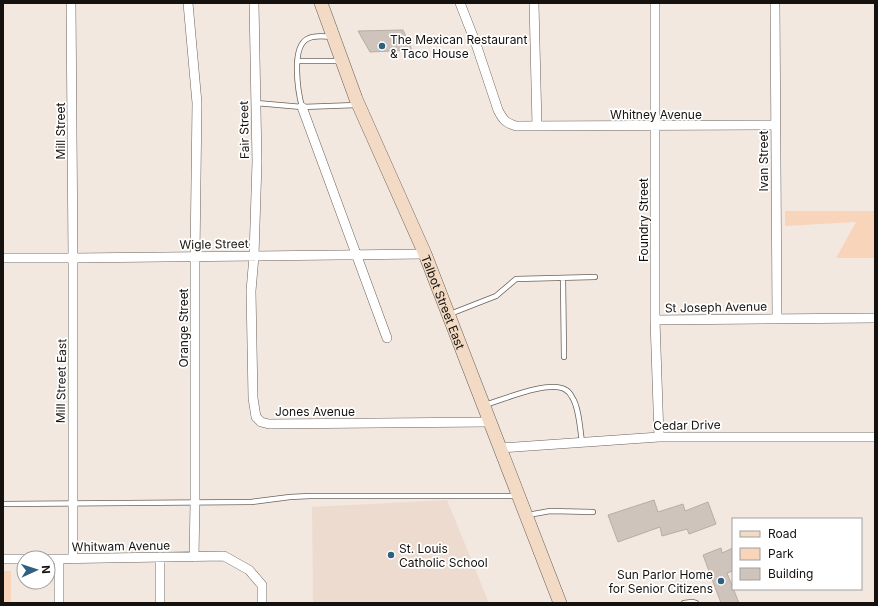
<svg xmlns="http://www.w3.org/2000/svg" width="878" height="606" viewBox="0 0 878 606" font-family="Inter,sans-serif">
<rect width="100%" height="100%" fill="#f2e8e0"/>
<path fill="#ecdbce" d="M 447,500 L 489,603 L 313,603 L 312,507 Z"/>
<path fill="#f8d5ba" d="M 785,211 L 875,211 L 875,258 L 836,258 L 856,222 L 785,226 Z
M 3,571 L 11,571 L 11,603 L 3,603 Z"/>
<path fill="#cfc4bc" stroke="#b7ada6" d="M 403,30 L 412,50 L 370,52 L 358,31 Z
M 654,500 L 658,512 L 683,504 L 685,511 L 708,502 L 716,524 L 689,534 L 687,529 L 662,536 L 660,527 L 618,542 L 608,515 Z
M 721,548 L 722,553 L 733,548 L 733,571 L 727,573 L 739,603 L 721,603 L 703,555 Z"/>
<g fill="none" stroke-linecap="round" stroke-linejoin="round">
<g stroke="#6b625b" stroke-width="6">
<path id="lane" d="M 297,61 L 341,61
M 256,103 L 302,107 L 357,105
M 302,107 C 298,92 291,48 307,39 C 314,35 324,36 332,37
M 563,278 L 564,357
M 450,314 L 496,296 L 516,279 L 595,277
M 485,405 C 502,400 551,379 566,390 C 568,391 571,395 572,397 C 579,407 580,429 582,442
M 3,504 L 251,502 L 290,497 L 310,496 L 516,496
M 528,515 L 550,511 L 593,512
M 684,603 L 692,602 L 696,603"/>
</g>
<g stroke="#6b625b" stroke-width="10">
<path id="street" d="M 71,3 L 73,258 L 73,559
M 188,3 L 197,103 L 195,256 L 195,503 L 194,557
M 254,3 L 257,162 L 254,256 L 251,291 L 253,398 L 256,417 L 261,422 L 269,424 L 489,422
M 460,3 L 476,44 L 498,110 C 503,120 506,123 516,126 L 775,125
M 534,3 L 537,126
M 655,3 L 655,320 L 659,437
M 775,3 L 777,318
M 302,107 L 387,338
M 3,258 L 73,258 L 425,254
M 655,320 L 875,318
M 500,448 L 659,437 L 875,437
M 160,557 L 160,603
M 3,559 L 24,559
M 48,559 L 224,556 L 249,570 L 262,585 L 262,603
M 59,560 L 59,603"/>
</g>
<g stroke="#6b625b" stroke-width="14">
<g id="secondary">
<path id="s1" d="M 321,3 L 356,99 L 425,254 L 560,603"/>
</g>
</g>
<use href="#lane" stroke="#fff" stroke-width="4.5"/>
<use href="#street" stroke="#fff" stroke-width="9"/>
<use href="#secondary" stroke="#f3dac4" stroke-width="13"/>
</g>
<g fill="#30607f" stroke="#fff" stroke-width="1.5">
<circle cx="382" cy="46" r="4"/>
<circle cx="391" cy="555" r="4"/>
<circle cx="721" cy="581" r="4"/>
</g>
<g text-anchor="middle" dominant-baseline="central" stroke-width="3.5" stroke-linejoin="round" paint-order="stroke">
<g font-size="12" fill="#14110e" stroke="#fff" text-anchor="start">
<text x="390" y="39">The Mexican Restaurant<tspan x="390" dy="14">&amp; Taco House</tspan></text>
<text x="399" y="548">St. Louis<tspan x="399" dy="14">Catholic School</tspan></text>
<text x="713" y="574" text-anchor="end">Sun Parlor Home<tspan x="713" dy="14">for Senior Citizens</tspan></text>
</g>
<g font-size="12" fill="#14110e" stroke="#fff">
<text x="656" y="114">Whitney Avenue</text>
<text transform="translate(244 130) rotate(-91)">Fair Street</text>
<text transform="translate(60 131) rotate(-90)">Mill Street</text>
<text transform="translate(763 161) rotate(-90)">Ivan Street</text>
<text transform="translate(643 220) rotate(-90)">Foundry Street</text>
<text transform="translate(214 244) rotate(-1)">Wigle Street</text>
<text stroke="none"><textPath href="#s1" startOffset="323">Talbot Street East</textPath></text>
<text transform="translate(716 307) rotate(-1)">St Joseph Avenue</text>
<text transform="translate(183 328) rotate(-90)">Orange Street</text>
<text transform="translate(61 381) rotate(-89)">Mill Street East</text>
<text x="315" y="411">Jones Avenue</text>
<text transform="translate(687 425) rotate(-1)">Cedar Drive</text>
<text transform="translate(121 546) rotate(-1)">Whitwam Avenue</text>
</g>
</g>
<rect width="878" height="606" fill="none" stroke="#14110e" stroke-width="8"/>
<rect x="732" y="518" width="130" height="72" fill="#ffffff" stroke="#a1a09f"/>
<rect x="740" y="531" width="20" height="6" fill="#f3dac4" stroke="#a1a09f"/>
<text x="768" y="538" font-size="12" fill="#14110e">Road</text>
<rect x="740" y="548" width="20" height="12" fill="#f8d5ba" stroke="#a1a09f"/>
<text x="768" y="558" font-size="12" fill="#14110e">Park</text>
<rect x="740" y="568" width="20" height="12" fill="#cfc4bc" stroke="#a1a09f"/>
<text x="768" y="578" font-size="12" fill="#14110e">Building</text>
<g transform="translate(36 570) rotate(87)"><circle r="19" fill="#ffffff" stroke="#a1a09f"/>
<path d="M0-3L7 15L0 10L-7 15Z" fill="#30607f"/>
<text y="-6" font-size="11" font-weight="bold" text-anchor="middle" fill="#14110e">N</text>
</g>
</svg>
